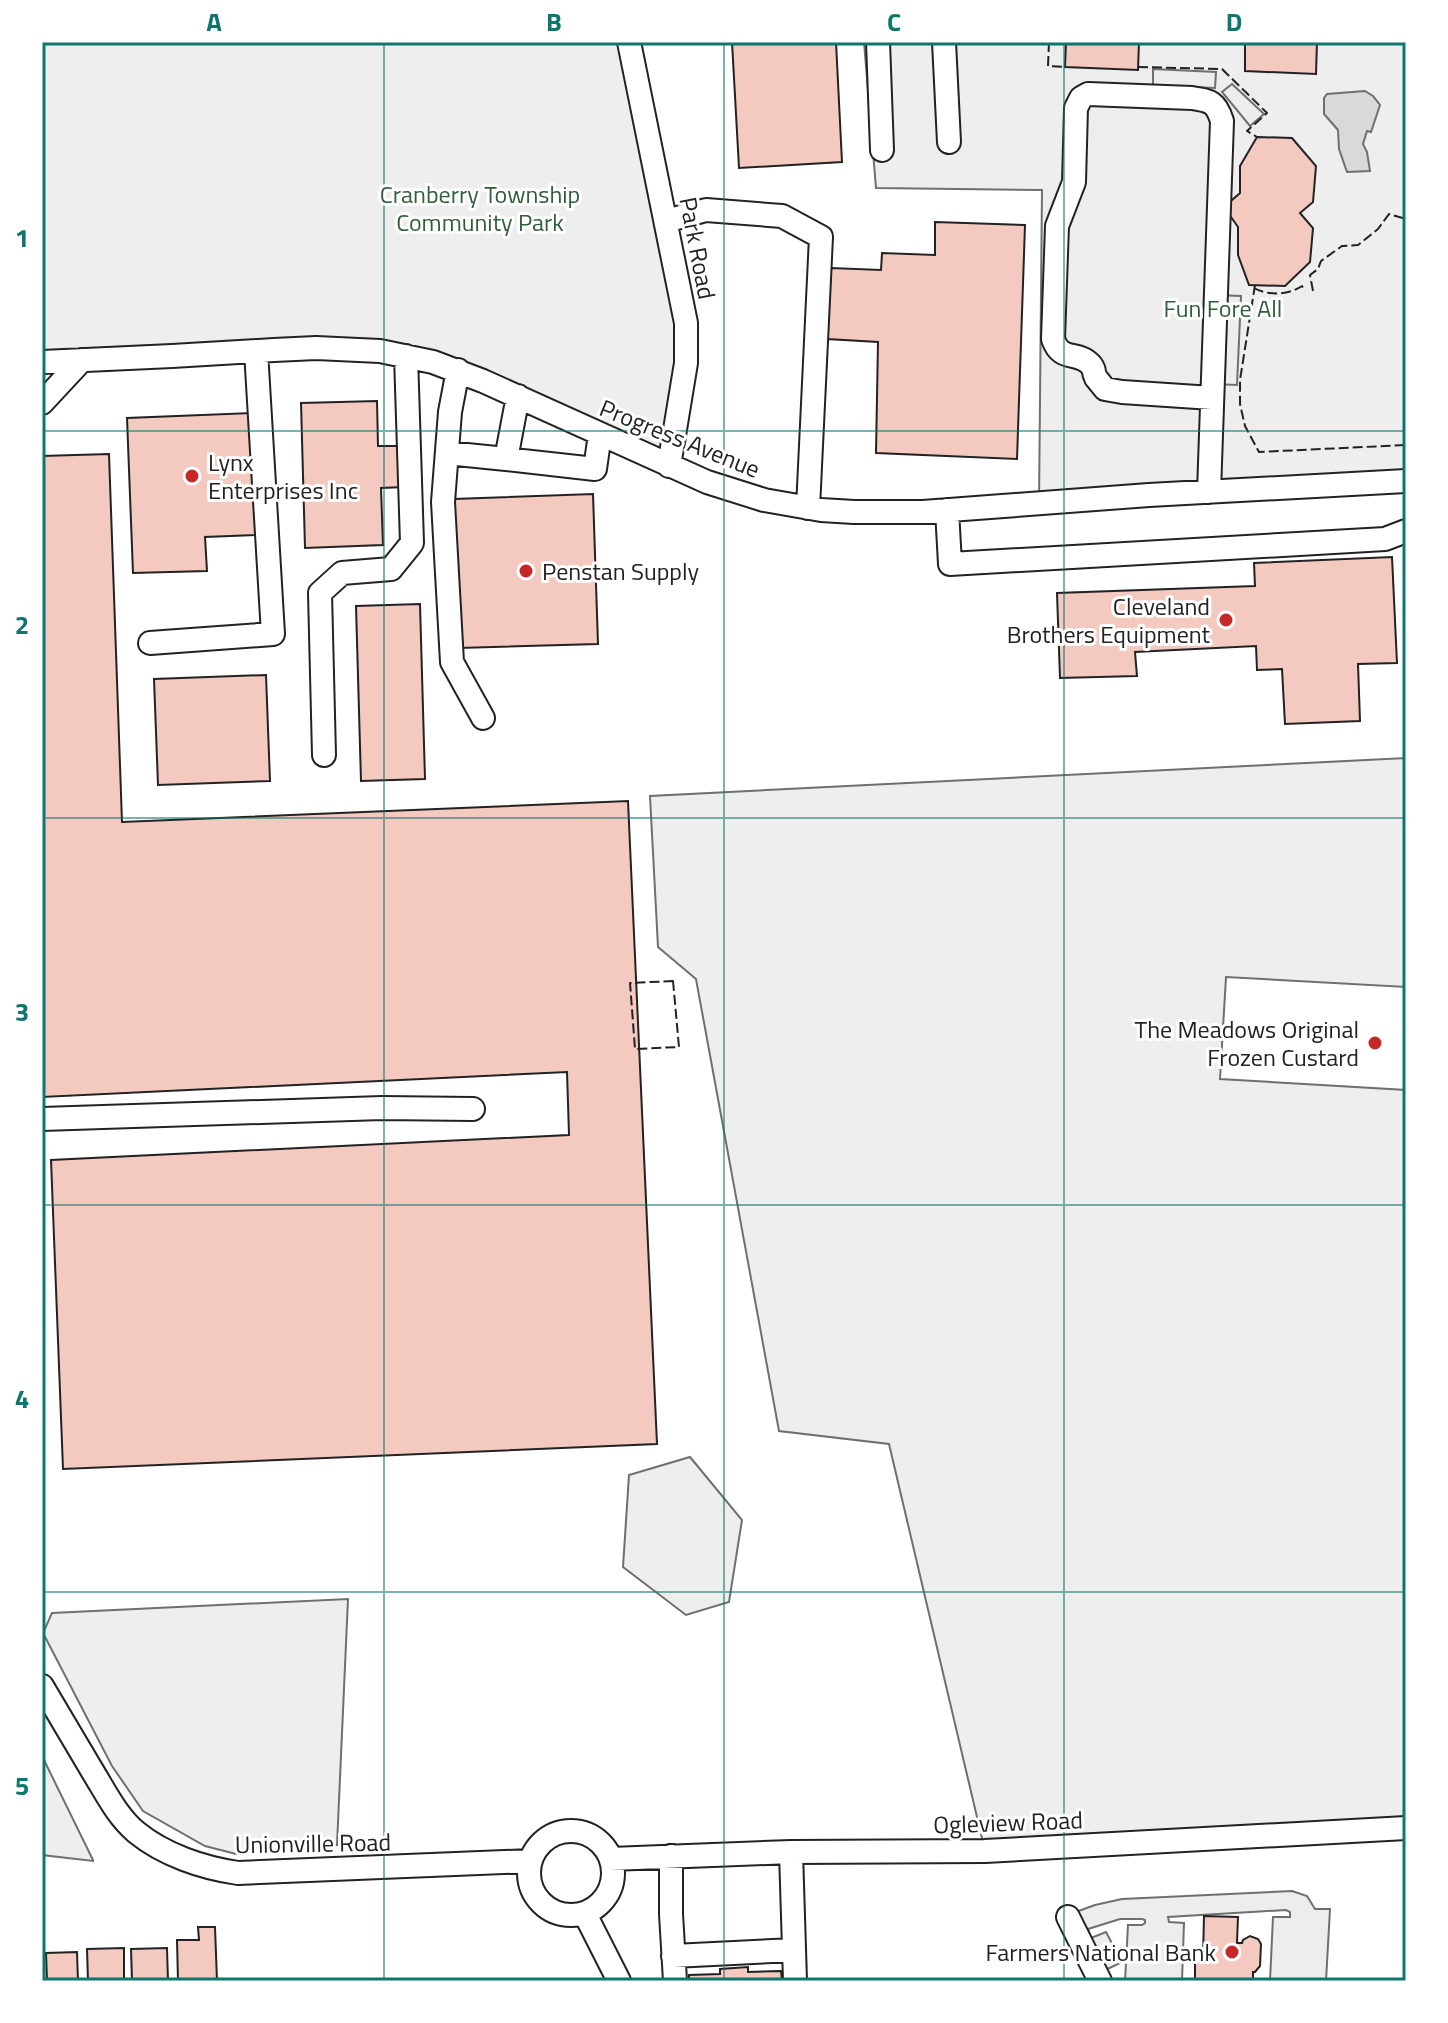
<svg xmlns="http://www.w3.org/2000/svg" width="1448" height="2023" viewBox="0 0 1448 2023" font-family="'Titillium Web',sans-serif">
<rect width="100%" height="100%" fill="#fff"/>
<path fill="#eee" stroke="#6f6f6f" stroke-width="2" d="M 42,42 L 632,42 L 683,305 L 669,466 L 406,356 L 42,362 Z
M 864,42 L 1406,42 L 1406,481 L 1039,504 L 1042,190 L 876,188 Z
M 1406,758 L 1406,987 L 1226,977 L 1220,1079 L 1406,1090 L 1406,1828 L 985,1851 L 889,1444 L 779,1431 L 696,979 L 658,947 L 650,796 Z
M 690,1457 L 742,1520 L 729,1602 L 686,1615 L 623,1567 L 629,1475 Z
M 348,1599 L 337,1845 L 236,1854 L 205,1846 L 143,1811 L 112,1766 L 43,1633 L 52,1613 Z
M 42,1756 L 93,1860 L 93,1861 L 42,1855 Z"/>
<path fill="#ededed" stroke="#6f6f6f" stroke-width="2" d="M 1153,69 L 1216,72 L 1215,88 L 1153,85 Z
M 1232,84 L 1264,114 L 1250,126 L 1222,92 Z
M 1081,98 L 1218,108 L 1216,295 L 1241,296 L 1237,385 L 1213,384 L 1212,398 L 1122,392 L 1057,348 L 1057,226 Z
M 1292,1891 L 1307,1896 L 1315,1909 L 1330,1909 L 1326,1981 L 1270,1981 L 1273,1917 L 1290,1917 L 1290,1912 L 1286,1910 L 1168,1917 L 1169,1922 L 1184,1923 L 1182,1981 L 1125,1981 L 1128,1925 L 1142,1925 L 1145,1923 L 1145,1920 L 1142,1919 L 1120,1919 L 1088,1929 L 1091,1938 L 1106,1932 L 1122,1962 L 1089,1978 L 1059,1918 L 1095,1905 L 1122,1899 Z"/>
<path fill="#d9d9d9" stroke="#6f6f6f" stroke-width="2" d="M 1365,91 L 1373,96 L 1380,105 L 1371,132 L 1367,131 L 1363,144 L 1367,152 L 1370,171 L 1347,172 L 1339,149 L 1338,130 L 1324,114 L 1324,98 L 1327,94 Z"/>
<path fill="#f3c9c0" stroke="#222" stroke-width="2" d="M 732,42 L 836,42 L 842,162 L 739,168 Z
M 1066,42 L 1139,42 L 1138,70 L 1065,67 Z
M 1245,42 L 1317,42 L 1316,74 L 1245,71 Z
M 1257,137 L 1292,138 L 1316,166 L 1313,202 L 1300,213 L 1313,228 L 1310,262 L 1285,286 L 1249,285 L 1238,255 L 1238,227 L 1224,207 L 1240,193 L 1240,166 Z
M 935,222 L 1025,225 L 1017,459 L 876,453 L 878,342 L 827,339 L 831,268 L 881,270 L 882,253 L 935,255 Z
M 377,401 L 378,446 L 404,446 L 405,487 L 381,488 L 383,545 L 305,548 L 301,403 Z
M 252,413 L 256,535 L 205,537 L 207,571 L 133,573 L 127,418 Z
M 109,454 L 122,822 L 628,801 L 657,1444 L 63,1469 L 51,1160 L 569,1135 L 567,1072 L 42,1097 L 42,456 Z
M 593,494 L 598,644 L 459,648 L 454,499 Z
M 1392,557 L 1397,663 L 1358,664 L 1360,721 L 1285,724 L 1282,669 L 1257,670 L 1256,646 L 1135,652 L 1137,676 L 1060,678 L 1057,593 L 1255,586 L 1254,563 Z
M 420,604 L 425,779 L 361,781 L 356,606 Z
M 266,675 L 270,781 L 158,785 L 154,679 Z
M 1204,1916 L 1238,1917 L 1237,1943 L 1242,1943 L 1243,1940 L 1250,1936 L 1258,1939 L 1261,1944 L 1260,1966 L 1255,1972 L 1253,1972 L 1253,1979 L 1258,1979 L 1258,1981 L 1195,1981 L 1195,1959 L 1203,1959 Z
M 198,1927 L 215,1927 L 217,1981 L 178,1981 L 177,1940 L 199,1940 Z
M 124,1948 L 124,1981 L 88,1981 L 87,1949 Z
M 167,1948 L 168,1981 L 132,1981 L 131,1949 Z
M 77,1952 L 78,1981 L 47,1981 L 46,1953 Z
M 748,1967 L 748,1972 L 781,1971 L 782,1981 L 689,1981 L 689,1975 L 720,1974 L 720,1969 Z"/>
<g fill="none" stroke-linecap="round" stroke-linejoin="round">
<g stroke="#222" stroke-width="26">
<path id="minor" d="M 629,42 L 686,323 L 686,363 L 669,466
M 878,42 L 882,150
M 944,42 L 949,142
M 666,221 L 706,210 L 782,216 L 821,237 L 808,508
M 42,362 L 172,356 L 274,350 L 316,348 L 380,351 L 433,362 L 483,381 L 707,482 L 764,500 L 821,510 L 854,512 L 923,512 L 1149,495 L 1406,481
M 458,370 L 450,412 L 443,502 L 452,662 L 483,718
M 42,403 L 82,360
M 447,453 L 506,459 L 518,396
M 506,459 L 595,469 L 600,434
M 1209,492 L 1222,121 C 1216,102 1211,101 1192,98 L 1088,94 L 1081,98 L 1076,108 L 1074,182 L 1057,226 L 1053,339 C 1061,363 1078,350 1091,365 C 1096,372 1092,370 1096,378 C 1097,379 1104,388 1105,389 L 1122,392 L 1212,398
M 947,510 L 950,564 L 1385,539 L 1406,531
M 150,643 L 273,634 L 256,351
M 324,755 L 320,593 L 342,573 L 391,569 L 412,543 L 406,356
M 42,1119 L 382,1108 L 473,1109
M 42,1686 C 59,1715 76,1743 93,1772 C 106,1793 117,1816 136,1832 C 164,1855 203,1868 238,1873 L 530,1861
M529 1873a42 42 0 1 1 84 0a42 42 0 1 1-84 0Z
M 791,1852 L 795,1981
M 671,1856 L 671,1914 L 675,1981
M 611,1859 L 791,1852 L 985,1851 L 1406,1828
M 585,1914 L 619,1981
M 1068,1917 L 1100,1981
M 673,1956 L 794,1950"/>
</g>
<use href="#minor" stroke="#fff" stroke-width="22"/>
<path stroke="#222" stroke-width="2" stroke-dasharray="10 4" stroke-linecap="butt" d="M 1049,42 L 1048,66 L 1065,67
M 1138,67 L 1222,69 L 1267,113 L 1247,131 L 1257,137
M 1255,285 L 1240,380 L 1240,404 L 1245,426 L 1259,452 L 1406,445
M 1254,288 C 1268,296 1289,295 1302,286 L 1305,291
M 1313,291 L 1310,275 L 1318,269 L 1321,261 L 1342,246 L 1358,245 L 1378,229 L 1389,214 L 1406,219
M 673,981 L 679,1047 L 635,1049 L 630,983 Z"/>
</g>
<path fill="none" stroke="#0f766e" stroke-width="2" stroke-opacity="0.55" d="M 384,42 L 384,1981M 724,42 L 724,1981M 1064,42 L 1064,1981M 42,431 L 1406,431M 42,818 L 1406,818M 42,1205 L 1406,1205M 42,1592 L 1406,1592"/>
<g fill="#c62828" stroke="#fff" stroke-width="3">
<circle cx="192" cy="476" r="8"/>
<circle cx="526" cy="571" r="8"/>
<circle cx="1226" cy="620" r="8"/>
<circle cx="1375" cy="1043" r="8"/>
<circle cx="1232" cy="1952" r="8"/>
</g>
<g text-anchor="middle" dominant-baseline="central" stroke-width="6" stroke-linejoin="round" paint-order="stroke">
<g font-size="24" fill="#2f5e38" stroke="#fff">
<text x="480" y="194">Cranberry Township<tspan x="480" dy="28">Community Park</tspan></text>
<text x="1223" y="308">Fun Fore All</text>
</g>
<g font-size="24" fill="#222" stroke="#fff">
<text transform="translate(698 248) rotate(79)">Park Road</text>
<text transform="translate(680 438) rotate(22)">Progress Avenue</text>
<text transform="translate(1008 1822) rotate(-2)">Ogleview Road</text>
<text transform="translate(313 1843) rotate(-1)">Unionville Road</text>
</g>
<g font-size="24" fill="#222" stroke="#fff" text-anchor="end">
<text x="208" y="462" text-anchor="start">Lynx<tspan x="208" dy="28">Enterprises Inc</tspan></text>
<text x="542" y="571" text-anchor="start">Penstan Supply</text>
<text x="1210" y="606">Cleveland<tspan x="1210" dy="28">Brothers Equipment</tspan></text>
<text x="1359" y="1029">The Meadows Original<tspan x="1359" dy="28">Frozen Custard</tspan></text>
<text x="1216" y="1952">Farmers National Bank</text>
</g>
</g>
<rect width="1448" height="2023" fill="none" stroke="#ffffff" stroke-width="88"/>
<rect x="44" y="44" width="1360" height="1935" fill="none" stroke="#0f766e" stroke-width="3"/>
<g font-size="26" text-anchor="middle" font-weight="bold" fill="#0f766e">
<text x="214" y="31">A</text>
<text x="554" y="31">B</text>
<text x="894" y="31">C</text>
<text x="1234" y="31">D</text>
<text x="22" y="247">1</text>
<text x="22" y="634">2</text>
<text x="22" y="1021">3</text>
<text x="22" y="1408">4</text>
<text x="22" y="1795">5</text>
</g>
</svg>
